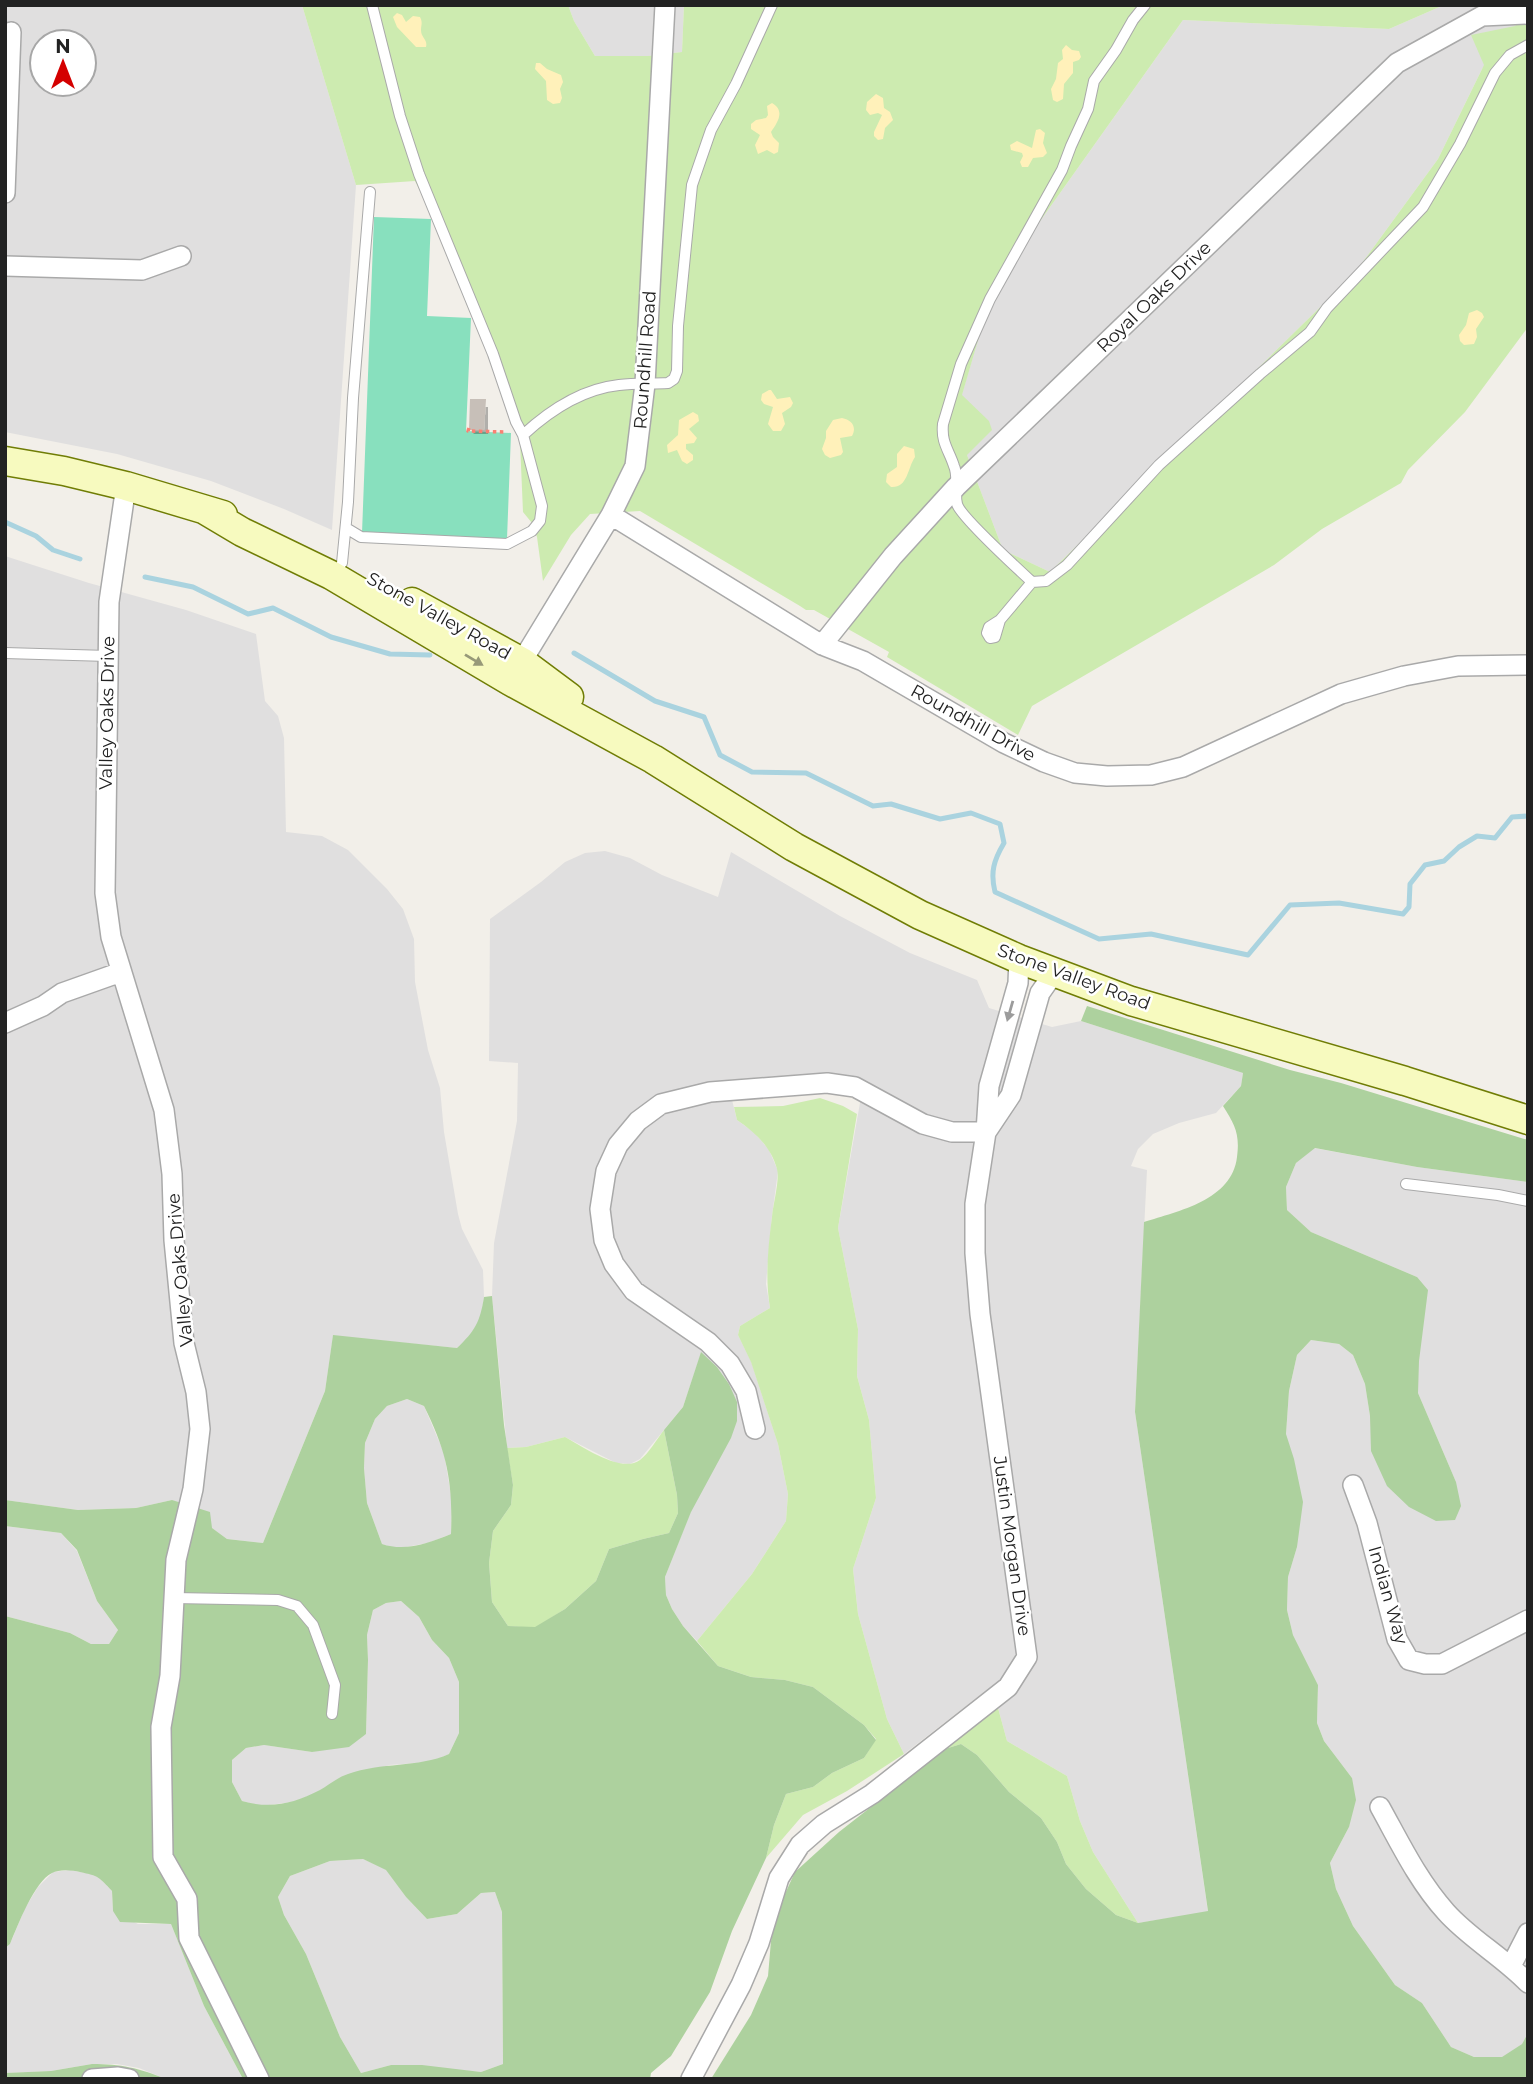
<svg xmlns="http://www.w3.org/2000/svg" width="1533" height="2084" viewBox="0 0 1533 2084" font-family="Montserrat,sans-serif">
<defs>
<filter id="shadow"><feDropShadow dx="4.5" dy="8" stdDeviation="0" flood-color="#0004"/></filter>
</defs>
<rect width="100%" height="100%" fill="#f2efe9"/>
<path fill="#e0dfdf" fill-rule="evenodd" d="M 5,5 L 302,5 L 356,185 L 332,530 L 284,509 L 211,481 L 117,454 L 5,432 ZM 42,42 L 84,42 L 84,84 L 42,84 Z
M 568,5 L 684,5 L 682,52 L 648,56 L 595,56 L 574,21 Z
M 1444,5 L 1528,5 L 1528,9 L 1482,69 L 1438,159 L 1354,274 L 1050,572 L 1003,550 L 954,421 L 994,286 L 1183,20 L 1389,29 Z
M 5,556 L 89,583 L 186,610 L 256,634 L 265,701 L 278,716 L 284,738 L 286,832 L 322,836 L 348,850 L 387,889 L 403,909 L 414,939 L 415,982 L 428,1050 L 440,1088 L 444,1132 L 458,1214 L 462,1229 L 483,1270 L 484,1297 L 481,1319 L 469,1337 L 457,1348 L 333,1336 L 325,1391 L 263,1543 L 227,1539 L 172,1500 L 136,1508 L 78,1510 L 5,1500 Z
M 605,851 L 630,858 L 662,875 L 718,897 L 731,852 L 840,916 L 910,953 L 977,980 L 989,1008 L 1052,1027 L 1081,1021 L 1243,1073 L 1241,1086 L 1216,1113 L 1179,1123 L 1153,1134 L 1138,1149 L 1131,1166 L 1147,1170 L 1135,1412 L 1208,1912 L 1138,1923 L 1093,1852 L 1080,1821 L 1067,1776 L 1007,1741 L 998,1708 L 984,1692 L 904,1754 L 887,1719 L 858,1614 L 853,1569 L 876,1498 L 869,1420 L 857,1376 L 858,1329 L 838,1228 L 864,1080 L 849,1075 L 807,1074 L 727,1080 L 737,1120 L 755,1133 L 769,1150 L 778,1171 L 772,1216 L 766,1284 L 770,1308 L 740,1326 L 738,1335 L 751,1361 L 778,1444 L 788,1494 L 786,1521 L 752,1574 L 697,1641 L 683,1626 L 672,1609 L 666,1595 L 665,1577 L 691,1511 L 729,1384 L 717,1367 L 701,1353 L 683,1407 L 640,1459 L 630,1464 L 616,1463 L 565,1437 L 526,1447 L 507,1448 L 492,1296 L 494,1243 L 517,1121 L 518,1063 L 489,1061 L 490,919 L 541,882 L 565,862 L 585,853 Z
M 1314,1148 L 1417,1167 L 1528,1182 L 1528,2033 L 1522,2044 L 1503,2057 L 1474,2057 L 1451,2047 L 1422,2003 L 1395,1985 L 1353,1926 L 1336,1889 L 1330,1863 L 1349,1827 L 1352,1778 L 1324,1741 L 1317,1723 L 1318,1685 L 1293,1635 L 1287,1610 L 1288,1577 L 1297,1547 L 1286,1434 L 1289,1391 L 1297,1355 L 1311,1340 L 1339,1344 L 1353,1355 L 1365,1384 L 1370,1416 L 1456,1482 L 1418,1393 L 1417,1277 L 1311,1232 L 1287,1210 L 1286,1187 L 1296,1163 Z
M 407,1399 L 424,1406 L 444,1453 L 452,1501 L 451,1534 L 428,1543 L 395,1549 L 382,1544 L 367,1503 L 364,1468 L 365,1443 L 375,1419 L 387,1406 Z
M 5,1526 L 61,1533 L 77,1551 L 97,1601 L 118,1630 L 109,1644 L 91,1644 L 70,1633 L 5,1616 Z
M 401,1601 L 419,1617 L 432,1640 L 449,1658 L 459,1682 L 459,1733 L 449,1754 L 432,1762 L 389,1765 L 293,1802 L 261,1806 L 242,1801 L 232,1782 L 232,1760 L 246,1748 L 264,1745 L 312,1752 L 366,1734 L 368,1660 L 367,1635 L 373,1610 L 386,1603 Z
M 363,1859 L 386,1869 L 406,1897 L 427,1919 L 457,1914 L 481,1893 L 495,1892 L 502,1912 L 503,2064 L 481,2072 L 391,2065 L 361,2073 L 340,2037 L 306,1954 L 284,1915 L 278,1897 L 290,1876 L 330,1861 Z
M 70,1870 L 97,1875 L 112,1891 L 113,1911 L 138,1924 L 171,1924 L 204,2006 L 243,2079 L 166,2079 L 139,2068 L 117,2064 L 92,2064 L 51,2071 L 5,2073 L 5,1948 L 10,1944 L 25,1908 L 38,1887 L 53,1872 Z"/>
<path fill="#cdebb0" d="M 302,5 L 568,5 L 574,21 L 595,56 L 648,56 L 682,52 L 684,5 L 1444,5 L 1389,29 L 1183,20 L 994,286 L 962,395 L 989,421 L 992,430 L 967,455 L 1003,550 L 1050,572 L 1354,274 L 1438,159 L 1484,65 L 1471,35 L 1515,26 L 1528,9 L 1528,327 L 1465,412 L 1408,470 L 1401,483 L 1322,529 L 1274,565 L 1032,706 L 1018,735 L 887,657 L 889,652 L 814,610 L 806,610 L 800,606 L 640,511 L 590,514 L 571,535 L 543,581 L 537,537 L 532,523 L 523,512 L 520,442 L 448,245 L 415,181 L 356,185 Z
M 820,1098 L 843,1106 L 857,1114 L 838,1228 L 858,1329 L 857,1376 L 869,1420 L 876,1498 L 853,1569 L 858,1614 L 887,1719 L 904,1754 L 847,1791 L 803,1815 L 766,1858 L 774,1825 L 786,1794 L 813,1787 L 832,1773 L 864,1758 L 876,1739 L 864,1725 L 813,1687 L 785,1680 L 751,1677 L 718,1666 L 697,1641 L 752,1574 L 786,1521 L 788,1494 L 778,1444 L 751,1362 L 738,1335 L 740,1326 L 770,1308 C 765,1278 768,1247 772,1217 C 773,1204 780,1180 777,1169 C 771,1147 755,1132 737,1120 L 734,1107 L 783,1106 Z
M 664,1430 L 677,1495 L 678,1513 L 669,1533 L 643,1539 L 609,1549 L 596,1581 L 565,1609 L 535,1628 L 508,1626 L 492,1602 L 489,1563 L 493,1531 L 511,1505 L 513,1485 L 507,1448 L 526,1447 L 565,1437 C 582,1446 621,1474 640,1460 C 649,1453 657,1439 664,1430 Z
M 998,1708 L 1007,1741 L 1067,1776 L 1080,1821 L 1093,1852 L 1138,1923 L 1116,1915 L 1086,1889 L 1066,1864 L 1057,1842 L 1041,1818 L 1009,1792 L 977,1755 L 961,1744 L 945,1749 Z"/>
<path fill="#add19e" fill-rule="evenodd" d="M 1087,1006 L 1290,1070 L 1341,1083 L 1528,1140 L 1528,1182 L 1417,1167 L 1315,1148 L 1296,1163 L 1286,1187 L 1287,1210 L 1311,1232 L 1417,1277 L 1428,1290 L 1419,1361 L 1418,1393 L 1456,1482 L 1461,1506 L 1455,1520 L 1436,1521 L 1409,1507 L 1387,1486 L 1371,1451 L 1370,1416 L 1365,1384 L 1353,1355 L 1339,1344 L 1311,1340 L 1297,1355 L 1289,1391 L 1286,1434 L 1294,1459 L 1303,1502 L 1297,1547 L 1288,1577 L 1287,1610 L 1293,1635 L 1318,1685 L 1317,1723 L 1324,1741 L 1352,1778 L 1356,1800 L 1349,1827 L 1330,1863 L 1336,1889 L 1353,1926 L 1395,1985 L 1422,2003 L 1451,2047 L 1474,2057 L 1502,2057 L 1522,2044 L 1528,2033 L 1528,2079 L 711,2079 L 751,2015 L 768,1976 L 771,1941 L 779,1907 L 795,1872 L 839,1832 L 945,1749 L 961,1744 L 977,1755 L 1009,1792 L 1041,1818 L 1057,1842 L 1066,1864 L 1086,1889 L 1116,1915 L 1138,1923 L 1208,1911 L 1135,1412 L 1144,1222 C 1179,1211 1232,1200 1237,1157 C 1240,1134 1235,1125 1223,1106 L 1241,1086 L 1243,1073 L 1081,1021 Z
M 492,1296 L 504,1425 L 513,1485 L 511,1505 L 493,1531 L 489,1563 L 492,1602 L 508,1626 L 535,1627 L 565,1609 L 596,1581 L 609,1549 L 643,1539 L 669,1533 L 678,1513 L 677,1495 L 664,1430 L 683,1407 L 701,1352 L 717,1367 L 729,1384 L 737,1402 L 737,1421 L 731,1438 L 691,1512 L 665,1577 L 666,1595 L 672,1609 L 683,1626 L 718,1666 L 751,1677 L 785,1680 L 813,1687 L 864,1725 L 876,1740 L 864,1758 L 832,1773 L 813,1787 L 786,1794 L 774,1825 L 766,1858 L 732,1931 L 710,1992 L 671,2056 L 651,2073 L 650,2079 L 243,2079 L 204,2006 L 171,1924 L 120,1922 L 113,1911 L 112,1891 C 99,1877 99,1876 80,1872 C 72,1870 59,1869 52,1873 C 34,1882 18,1925 10,1944 L 5,1948 L 5,1616 L 70,1633 L 91,1644 L 109,1644 L 118,1630 L 97,1601 L 77,1550 L 61,1533 L 5,1526 L 5,1500 L 78,1510 L 136,1508 L 172,1500 L 210,1512 L 212,1528 L 227,1539 L 263,1543 L 325,1391 L 333,1335 L 457,1348 C 475,1331 480,1322 484,1297 ZM 407,1399 L 424,1406 C 447,1452 453,1482 451,1534 C 429,1543 405,1552 382,1544 L 367,1503 L 364,1468 L 365,1443 L 375,1419 L 387,1406 ZM 401,1601 L 419,1617 L 432,1640 L 449,1658 L 459,1682 L 459,1733 L 449,1754 C 418,1768 381,1762 348,1774 C 338,1777 329,1785 320,1790 C 293,1804 271,1809 242,1801 L 232,1782 L 232,1760 L 246,1748 L 264,1745 L 312,1752 L 349,1747 L 366,1734 L 368,1660 L 367,1635 L 373,1610 L 386,1603 ZM 363,1859 L 386,1870 L 406,1897 L 427,1919 L 457,1914 L 481,1893 L 495,1892 L 502,1912 L 503,2064 L 481,2072 L 422,2065 L 391,2065 L 361,2073 L 340,2037 L 306,1954 L 284,1915 L 278,1897 L 290,1876 L 330,1861 Z
M 92,2064 C 121,2064 139,2068 166,2079 L 5,2079 L 5,2073 L 51,2071 Z"/>
<path fill="#fff1ba" d="M 397,13 L 402,15 L 406,22 L 413,16 L 420,17 C 423,23 421,25 421,30 C 421,38 428,39 426,47 L 416,47 L 397,27 L 393,17 Z
M 1066,45 L 1072,50 L 1079,51 L 1081,57 L 1079,60 L 1073,62 L 1073,73 L 1064,84 L 1063,99 L 1057,102 L 1053,100 L 1051,89 L 1056,79 L 1058,63 L 1063,59 L 1062,50 Z
M 536,63 L 540,63 L 547,69 L 561,75 L 563,82 L 560,89 L 562,98 L 560,103 L 553,104 L 547,100 L 546,81 L 535,69 Z
M 876,94 L 883,98 L 884,108 L 890,112 L 893,120 L 885,128 L 883,139 L 878,140 L 874,136 L 874,132 L 882,115 L 878,113 L 870,115 L 866,110 L 867,102 Z
M 772,103 C 786,111 777,123 771,132 L 773,137 L 779,143 L 778,152 L 774,154 L 767,150 L 758,154 L 755,145 L 760,135 L 751,129 L 751,124 L 756,120 L 766,118 L 768,115 L 767,106 Z
M 1040,129 L 1045,133 L 1043,143 L 1047,153 L 1043,157 L 1033,158 L 1028,167 L 1022,167 L 1020,162 L 1023,156 L 1022,153 L 1011,150 L 1010,145 L 1017,141 L 1032,148 L 1036,130 Z
M 1477,310 L 1482,313 L 1484,317 L 1476,329 L 1477,337 L 1474,344 L 1464,345 L 1460,341 L 1459,335 L 1466,325 L 1469,313 Z
M 769,390 L 771,390 L 777,399 L 790,397 L 793,403 L 791,407 L 782,413 L 785,424 L 781,431 L 773,431 L 768,424 L 773,407 L 764,404 L 761,400 L 762,394 Z
M 693,412 L 698,415 L 699,421 L 689,429 L 697,438 L 694,443 L 686,444 L 686,449 L 693,455 L 693,460 L 687,464 L 682,461 L 677,450 L 668,453 L 667,445 L 678,435 L 679,420 Z
M 842,418 C 852,420 857,427 852,436 L 840,438 L 843,452 L 841,455 L 830,458 L 825,455 L 822,449 L 826,438 L 826,431 L 833,420 Z
M 904,446 L 914,449 L 915,457 C 907,469 908,488 891,487 L 886,482 L 887,474 L 897,467 L 897,454 Z"/>
<path fill="#88e0be" d="M 374,217 L 431,219 L 427,316 L 471,318 L 466,431 L 511,433 L 507,539 L 362,533 Z"/>
<g fill="none" stroke-linecap="round" stroke-linejoin="round">
<path stroke="#aad3df" stroke-width="5" d="M 5,522 L 36,536 L 53,550 L 80,559
M 145,577 L 193,587 L 248,614 L 273,608 L 331,637 L 390,654 L 430,655
M 574,653 L 655,701 L 704,717 L 720,755 L 752,772 L 806,773 L 873,806 L 891,804 L 940,819 L 971,813 L 1000,824 L 1004,843 C 994,860 990,872 995,892 L 1099,939 L 1151,934 L 1248,955 L 1290,905 L 1339,903 L 1403,914 L 1409,907 L 1410,884 L 1425,865 L 1444,861 L 1459,847 L 1477,836 L 1495,838 L 1512,817 L 1528,816"/>
</g>
<path fill="#c7bfb8" filter="url(#shadow)" d="M 470,399 L 486,399 L 484,430 L 469,430 Z"/>
<g fill="none" stroke-linecap="round" stroke-linejoin="round">
<g stroke="#a9a9a9" stroke-width="12">
<path id="lane" d="M 372,5 L 400,116 L 419,174 L 493,354 L 516,422 L 523,435 C 549,411 582,389 619,385 C 635,383 651,384 668,383 L 674,379 L 677,371 L 678,326 L 692,185 L 711,130 L 736,84 L 772,5
M 346,528 L 361,537 L 507,544 L 532,531 L 540,521 L 542,506 L 523,435
M 342,563 L 348,502 L 353,398 L 370,192
M 1032,582 L 1046,581 L 1067,565 L 1159,465 L 1260,374 L 1310,332 L 1327,308 L 1423,207 L 1460,144 L 1495,73 L 1510,55 L 1528,45
M 1000,620 L 995,637 L 990,638 L 987,633 L 989,627 L 1000,620 L 1032,582 C 1019,570 960,516 957,504 C 954,492 959,477 954,466 C 949,450 941,443 943,424 L 961,364 L 990,299 L 1062,170 L 1071,146 L 1088,109 L 1094,81 L 1116,50 L 1133,20 L 1145,5
M 5,653 L 108,656
M 1406,1184 L 1498,1195 L 1528,1201
M 174,1598 L 278,1600 L 297,1606 L 313,1625 L 335,1685 L 332,1714"/>
</g>
<g stroke="#a9a9a9" stroke-width="22">
<path id="street" d="M 5,193 L 11,32
M 5,266 L 142,270 L 181,256
M 126,486 L 109,602 L 105,893 L 111,937 L 164,1110 L 172,1174 L 174,1240 L 184,1343 L 196,1392 L 200,1429 L 193,1489 L 176,1560 L 170,1676 L 161,1727 L 163,1857 L 187,1899 L 189,1938 L 259,2079
M 611,515 L 822,645 L 863,661 L 1004,743 L 1044,762 L 1075,773 L 1107,776 L 1151,775 L 1183,767 L 1341,694 L 1404,676 L 1458,666 L 1528,665
M 822,645 L 893,556 L 956,487 L 1397,63 L 1482,16 L 1528,14
M 516,671 L 611,515 L 635,466 L 645,384 L 665,5
M 5,1023 L 43,1006 L 62,993 L 121,972
M 987,1131 L 1011,1095 L 1040,993 L 1054,973
M 755,1429 L 746,1391 L 730,1364 L 708,1342 L 634,1291 L 614,1264 L 604,1240 L 600,1209 L 606,1171 L 618,1145 L 638,1121 L 661,1104 L 710,1092 L 827,1083 L 855,1087 L 923,1124 L 952,1132 L 986,1132
M 1353,1485 L 1367,1523 L 1397,1639 L 1409,1660 L 1425,1664 L 1442,1664 L 1528,1620
M 1380,1807 C 1400,1843 1418,1881 1446,1912 C 1469,1938 1503,1957 1528,1983
M 1511,1966 L 1528,1933
M 92,2079 L 118,2077 L 129,2079
M 691,2079 L 741,1985 L 759,1943 L 779,1878 L 800,1845 L 824,1824 L 872,1794 L 1008,1687 L 1027,1657 L 980,1314 L 975,1253 L 975,1204 L 986,1132 L 989,1086 L 1018,983 L 1019,959"/>
</g>
<g stroke="#707d05" stroke-width="31">
<path id="secondary" d="M 5,461 L 64,471 L 126,486 L 223,515
M 205,510 L 242,532 L 331,575 L 510,681 L 653,759 L 794,847 L 920,915 L 1019,959 L 1131,1001 L 1405,1081 L 1528,1120
M 412,602 L 522,662 L 569,697"/>
</g>
<path stroke="#fa8072" stroke-width="3.5" stroke-dasharray="3.5 3.5" stroke-linecap="butt" d="M 469,428 L 468,431 L 505,432"/>
<use href="#lane" stroke="#fff" stroke-width="10"/>
<use href="#street" stroke="#fff" stroke-width="19"/>
<use href="#secondary" stroke="#f7fabf" stroke-width="28"/>
</g>
<defs><path id="oneway-solid" d="M-6-.8H1V-3.2L6.5 0L1 3.2V.8H-6Z" transform="scale(1.75)"/></defs>
<use fill="#979978" href="#oneway-solid" transform="translate(474 660) rotate(31)"/>
<use fill="#9c9c9c" href="#oneway-solid" transform="translate(1010 1011) rotate(106)"/>
<g text-anchor="middle" dominant-baseline="central" stroke-width="5" stroke-linejoin="round" paint-order="stroke">
<g font-size="18" fill="#222" stroke="#fff">
<text transform="translate(1154 297) rotate(-44)">Royal Oaks Drive</text>
<text transform="translate(645 360) rotate(-86)">Roundhill Road</text>
<text transform="translate(439 616) rotate(29)">Stone Valley Road</text>
<text transform="translate(107 713) rotate(-89)">Valley Oaks Drive</text>
<text transform="translate(973 723) rotate(29)">Roundhill Drive</text>
<text transform="translate(1074 977) rotate(20)">Stone Valley Road</text>
<text transform="translate(180 1270) rotate(-95)">Valley Oaks Drive</text>
<text transform="translate(1012 1546) rotate(82)">Justin Morgan Drive</text>
<text transform="translate(1388 1595) rotate(74)">Indian Way</text>
</g>
</g>
<rect width="1533" height="2084" fill="none" stroke="#222222" stroke-width="14"/>
<g transform="translate(63 63)"><circle r="33" fill="#ffffff" stroke="#a7a7a7" stroke-width="2"/>
<path d="M0-5L12 26L0 18L-12 26Z" fill="#d40000"/>
<text y="-10" font-size="19" font-weight="bold" text-anchor="middle" fill="#222222">N</text>
</g>
</svg>
